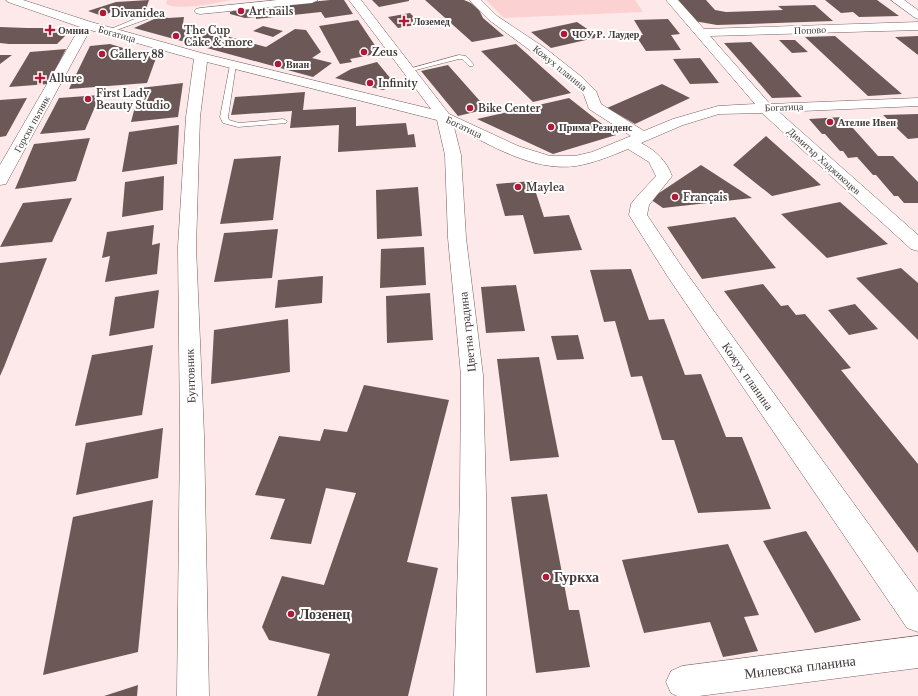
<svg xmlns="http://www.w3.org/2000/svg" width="918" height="696" viewBox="0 0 918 696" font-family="'Libre Baskerville',serif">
<rect width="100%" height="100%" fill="#fde9e9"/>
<path fill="#fbd1d1" d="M 167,0 L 231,0 C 216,3 178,11 166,4 Z
M 486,0 L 635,0 L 643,12 L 504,18 Z"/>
<path fill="#6d5858" d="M 149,0 L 146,9 L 114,11 L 102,16 L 88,11 L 116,2 Z
M 330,0 L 344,0 L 353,14 L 325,18 L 321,12 L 256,19 L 256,17 L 245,18 L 230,14 L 230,12 L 238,9 Z
M 372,0 L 409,0 L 409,1 L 379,7 Z
M 425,0 L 464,0 L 471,3 L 479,10 L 483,18 L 504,36 L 472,42 Z
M 676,0 L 706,0 L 715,10 L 726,12 L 783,10 L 778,6 L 815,5 L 833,21 L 717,25 L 694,21 Z
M 825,0 L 877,0 L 899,16 L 859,17 L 853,12 L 841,13 Z
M 410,13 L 421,24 L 398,28 L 388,17 Z
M 161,16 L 168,18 L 184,17 L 183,24 L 266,47 L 295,29 L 306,30 L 321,52 L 312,58 L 332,63 L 313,77 L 134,28 Z
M 668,19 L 680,34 L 671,35 L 681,50 L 646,51 L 636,36 L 643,35 L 634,20 Z
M 358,20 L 380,53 L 350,59 L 352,62 L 340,64 L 319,26 Z
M 577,22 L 599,37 L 551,48 L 531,32 Z
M 263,26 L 283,31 L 273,37 L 253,31 Z
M 0,27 L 27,28 L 73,28 L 57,44 L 9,44 L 0,43 Z
M 835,36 L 902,94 L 868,96 L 805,37 Z
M 918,36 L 918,55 L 895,37 Z
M 779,40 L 795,40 L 808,52 L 792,53 Z
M 751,42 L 802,97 L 772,98 L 724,43 Z
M 110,44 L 156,58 L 147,83 L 69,89 L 90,46 Z
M 516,44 L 545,70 L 571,93 L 533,102 L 481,51 Z
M 66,49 L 48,84 L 9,87 L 30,52 Z
M 0,55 L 12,55 L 0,64 Z
M 700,58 L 719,83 L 690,84 L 673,59 Z
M 377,62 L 396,85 L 383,90 L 335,78 L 351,69 Z
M 448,65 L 487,109 L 458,116 L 421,71 Z
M 183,83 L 178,117 L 131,122 L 140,88 Z
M 662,84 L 690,98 L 635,124 L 607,108 Z
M 305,92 L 303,110 L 356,107 L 356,126 L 406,123 L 408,135 L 414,134 L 416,147 L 338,152 L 339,125 L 290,128 L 292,111 L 231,115 L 235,97 Z
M 100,95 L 85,130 L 40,134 L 59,98 Z
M 27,98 L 6,136 L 0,137 L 0,100 Z
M 569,98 L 616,135 L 553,154 L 477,119 Z
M 918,114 L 918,138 L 908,139 L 883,115 Z
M 843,117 L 878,156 L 893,156 L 918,182 L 918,203 L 904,203 L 898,196 L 894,196 L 876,175 L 873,175 L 857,157 L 848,158 L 843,151 L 840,151 L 825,134 L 822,134 L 809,119 Z
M 179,125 L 177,164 L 122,172 L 129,132 Z
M 766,136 L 821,185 L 772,196 L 733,165 Z
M 90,138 L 76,181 L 15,189 L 34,144 Z
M 281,156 L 273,220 L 220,224 L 234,159 Z
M 701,165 L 752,198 L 663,208 L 650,199 Z
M 164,176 L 163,210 L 122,217 L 125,182 Z
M 532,181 L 544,217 L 569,215 L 582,250 L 534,254 L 523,215 L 505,216 L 496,184 Z
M 418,187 L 422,236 L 377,239 L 376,190 Z
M 72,198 L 52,242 L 0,247 L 23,203 Z
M 840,202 L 888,244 L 827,258 L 781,214 Z
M 735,217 L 776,268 L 702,279 L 667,227 Z
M 154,225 L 152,245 L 160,243 L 157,274 L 105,282 L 110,256 L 102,258 L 107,232 Z
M 278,229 L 272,278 L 214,282 L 224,233 Z
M 424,247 L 426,285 L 380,288 L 381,249 Z
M 47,258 L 4,367 L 0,376 L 0,263 Z
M 901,268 L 918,283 L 918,340 L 856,278 Z
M 631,269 L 649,320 L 664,319 L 685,375 L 701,374 L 726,437 L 742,437 L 771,509 L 698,513 L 674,440 L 662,440 L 642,376 L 631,377 L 615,321 L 604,322 L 590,270 Z
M 323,276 L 322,303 L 275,308 L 278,280 Z
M 763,284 L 781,306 L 788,305 L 796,315 L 805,314 L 851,368 L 841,370 L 918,464 L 918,553 L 724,291 Z
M 516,285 L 525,331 L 486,333 L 481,287 Z
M 159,290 L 154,328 L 109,336 L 115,297 Z
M 430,293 L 433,340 L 387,343 L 386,296 Z
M 855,304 L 878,329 L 849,335 L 828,310 Z
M 288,319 L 290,372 L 211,384 L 214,330 Z
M 578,335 L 584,359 L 557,360 L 551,336 Z
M 153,345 L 142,415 L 75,426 L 92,355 Z
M 539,357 L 559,457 L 510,461 L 497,359 Z
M 364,385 L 449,400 L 407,562 L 438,568 L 408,696 L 317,696 L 330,654 L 269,640 L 262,627 L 282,576 L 324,585 L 356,493 L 326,488 L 311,544 L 270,539 L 285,499 L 255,495 L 279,436 L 320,441 L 324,429 L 347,432 Z
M 163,428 L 158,478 L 76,495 L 86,443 Z
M 547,494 L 569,610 L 579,610 L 590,667 L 536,673 L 511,497 Z
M 153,500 L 138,652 L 43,675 L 73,517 Z
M 806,531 L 861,620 L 815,633 L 763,541 Z
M 728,544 L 759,615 L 744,617 L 758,651 L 723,657 L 710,622 L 644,633 L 622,560 Z
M 138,685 L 137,696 L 104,696 Z"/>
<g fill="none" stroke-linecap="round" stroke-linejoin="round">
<g stroke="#756060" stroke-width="1">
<path id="lane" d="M 148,15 L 150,16 L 150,18 L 111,32 L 106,31 L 137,18 Z
M 459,55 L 466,56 L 474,65 L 473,66 L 469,66 L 462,59 L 459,59 L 408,72 L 405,70 Z
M 233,63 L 236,65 L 228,117 L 229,120 L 239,123 L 283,119 L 287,121 L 286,123 L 238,127 L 223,123 L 220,117 L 230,65 Z"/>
</g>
<g stroke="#756060" stroke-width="1">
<path id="street" d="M 6,0 L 23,0 L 91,22 L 205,54 L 431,109 L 349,0 L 361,0 L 449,114 L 518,146 L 550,156 L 575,156 L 592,152 L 631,136 L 589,109 L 584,95 L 573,84 L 535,54 L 489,20 L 469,0 L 481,0 L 497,16 L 545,48 L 583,78 L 596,91 L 601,104 L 644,131 L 673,119 L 718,106 L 755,104 L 666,0 L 678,0 L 704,29 L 918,22 L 918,30 L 710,36 L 770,104 L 918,98 L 918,106 L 779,112 L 918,235 L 918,251 L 911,249 L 762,113 L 719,114 L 683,125 L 641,143 C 656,151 666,160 672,176 L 649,205 L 647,215 L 682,267 L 918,592 L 918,632 L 907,628 L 668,277 L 629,215 L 631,204 L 634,200 L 656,176 L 649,162 L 628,149 C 611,156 594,163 576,166 C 533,172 491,145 454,127 L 461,155 L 466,238 L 483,375 L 486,495 L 486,696 L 454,696 L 460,495 L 461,375 L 448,238 L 445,155 L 437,120 L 207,62 L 200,117 L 196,247 L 204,435 L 209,696 L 177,696 L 180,435 L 178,247 L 186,117 L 194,59 L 90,30 L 8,180 L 6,184 L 0,185 L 0,165 L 80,27 L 8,2 Z
M 277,0 L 318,0 L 312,3 L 200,14 L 196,13 L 194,11 L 196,9 L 200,8 Z
M 891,0 L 904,0 L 918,10 L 918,19 L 914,17 Z
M 918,636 L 918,668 L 699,696 L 677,696 L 671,693 L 666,682 L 671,671 L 682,666 Z"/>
</g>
<use href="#lane" fill="#fff" fill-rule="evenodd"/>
<use href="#street" fill="#fff" fill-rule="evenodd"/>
</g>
<g fill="#ae1a37" stroke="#fff" stroke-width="1.5">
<circle cx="241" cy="11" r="4"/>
<circle cx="103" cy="13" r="4"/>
<path d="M402 15h4v4h4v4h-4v4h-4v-4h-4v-4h4z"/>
<path d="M48 24h4v4h4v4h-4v4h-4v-4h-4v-4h4z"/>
<circle cx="564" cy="34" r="4"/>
<circle cx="176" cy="36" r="4"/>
<circle cx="364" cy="52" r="4"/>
<circle cx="102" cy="54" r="4"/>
<circle cx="278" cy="64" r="4"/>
<path d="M38 72h4v4h4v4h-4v4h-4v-4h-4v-4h4z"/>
<circle cx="370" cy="83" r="4"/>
<circle cx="88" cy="99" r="4"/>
<circle cx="470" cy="108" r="4"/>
<circle cx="830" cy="122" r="4"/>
<circle cx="551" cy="127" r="4"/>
<circle cx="518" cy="187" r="4"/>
<circle cx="675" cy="197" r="4"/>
<circle cx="546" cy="577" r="4"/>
<circle cx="291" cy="614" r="4"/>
</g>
<g text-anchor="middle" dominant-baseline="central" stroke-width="4" stroke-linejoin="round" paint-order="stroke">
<g font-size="10" font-weight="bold" fill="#433939" stroke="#fff" text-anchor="start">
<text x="249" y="11">Art nails</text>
<text x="111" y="13">Divanidea</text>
<text x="413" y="21">Лоземед</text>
<text x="58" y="30">Омниа</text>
<text x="184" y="30">The Cup<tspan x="184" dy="12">Cake &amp; more</tspan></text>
<text x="572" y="34">ЧОУ Р. Лаудер</text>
<text x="372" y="52">Zeus</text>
<text x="110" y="54">Gallery 88</text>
<text x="286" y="64">Виан</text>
<text x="49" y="78">Allure</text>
<text x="378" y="83">Infinity</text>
<text x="96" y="93">First Lady<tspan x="96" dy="12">Beauty Studio</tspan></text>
<text x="478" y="108">Bike Center</text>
<text x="838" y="122">Ателие Ивен</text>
<text x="559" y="127">Прима Резиденс</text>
<text x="526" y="187">Maylea</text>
<text x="683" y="197">Français</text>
</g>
<g font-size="10" fill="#433939" stroke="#fff">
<text transform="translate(810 30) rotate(-2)">Попово</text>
<text transform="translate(117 34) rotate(16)">Богатица</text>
<text transform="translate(560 68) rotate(39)">Кожух планина</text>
<text transform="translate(784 107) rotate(-2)">Богатица</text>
<text transform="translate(32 124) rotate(-61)">Горски пътник</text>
<text transform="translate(464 127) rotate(25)">Богатица</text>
<text transform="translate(824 161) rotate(42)">Димитър Хаджикоцев</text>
</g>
<g font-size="12" fill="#433939" stroke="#fff">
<text transform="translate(467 332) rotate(-96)">Цветна градина</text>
<text transform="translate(190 376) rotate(-92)">Бунтовник</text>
<text transform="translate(748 376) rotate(55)">Кожух планина</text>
</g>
<g font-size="14" font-weight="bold" fill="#433939" stroke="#fff" text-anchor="start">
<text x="554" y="577">Гуркха</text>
<text x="299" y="614">Лозенец</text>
</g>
<g font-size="14" fill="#433939" stroke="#fff">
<text transform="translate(800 667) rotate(-7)">Милевска планина</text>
</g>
</g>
</svg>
